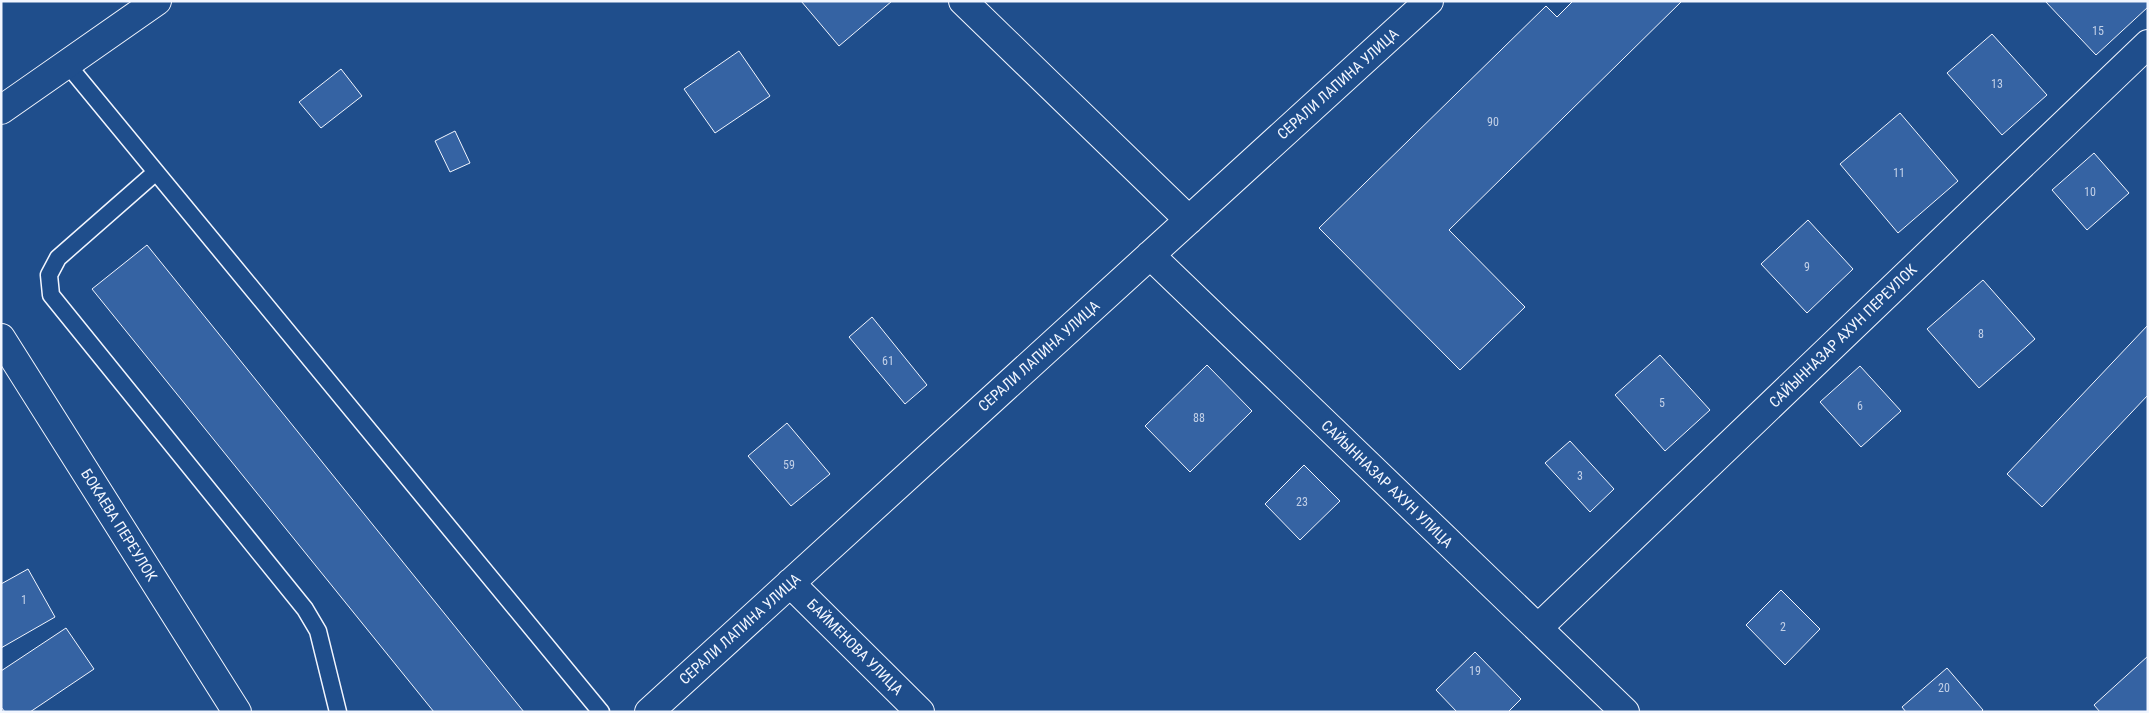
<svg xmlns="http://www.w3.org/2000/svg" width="2149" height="713" viewBox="0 0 2149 713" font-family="'Roboto Condensed',sans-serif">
<rect width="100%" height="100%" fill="#1f4e8c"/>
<path fill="#3563a3" stroke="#f2f6ff" d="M 801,1 L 892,1 L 839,46 Z
M 1573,1 L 1682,1 L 1449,230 L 1525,307 L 1460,370 L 1319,228 L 1546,6 L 1557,17 Z
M 2045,1 L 2148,1 L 2148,7 L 2096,55 Z
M 1992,34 L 2047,95 L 2002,135 L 1947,73 Z
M 739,51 L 770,96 L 715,133 L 684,89 Z
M 341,69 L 362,96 L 321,128 L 299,102 Z
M 1900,113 L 1958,181 L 1898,233 L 1840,164 Z
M 455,131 L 470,163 L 450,172 L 435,141 Z
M 2094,153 L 2129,193 L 2087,230 L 2052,190 Z
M 1808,220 L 1853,269 L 1807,313 L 1761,264 Z
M 147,245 L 524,712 L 434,712 L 92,289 Z
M 1983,280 L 2035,339 L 1979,388 L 1927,329 Z
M 872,317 L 927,385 L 905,404 L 849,337 Z
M 2148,325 L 2148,395 L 2042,507 L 2007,474 Z
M 1660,355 L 1710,410 L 1665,451 L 1615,395 Z
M 1207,365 L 1252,411 L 1190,472 L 1145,426 Z
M 1860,366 L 1901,411 L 1861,447 L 1820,402 Z
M 787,423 L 830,474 L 791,506 L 748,456 Z
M 1570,441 L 1614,489 L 1590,512 L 1545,463 Z
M 1304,465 L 1340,501 L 1300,540 L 1265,504 Z
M 28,569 L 55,617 L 1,648 L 1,584 Z
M 1781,590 L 1820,629 L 1785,665 L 1746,625 Z
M 66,628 L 94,669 L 30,712 L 5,712 L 1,707 L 1,671 Z
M 1475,652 L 1521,699 L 1508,712 L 1457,712 L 1436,690 Z
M 2148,656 L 2148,712 L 2100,712 L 2094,705 Z
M 1947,668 L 1983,710 L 1981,712 L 1906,712 L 1902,707 Z"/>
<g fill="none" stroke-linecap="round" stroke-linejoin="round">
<g stroke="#f2f6ff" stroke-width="19">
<path id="lane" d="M 67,64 L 601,712
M 156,172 L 58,258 L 49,275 L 51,295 L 305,609 L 318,631 L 338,712"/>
</g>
<g stroke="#f2f6ff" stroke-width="30">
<path id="street" d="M 963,1 L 1189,220
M 1,110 L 157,1
M 1150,255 L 1625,712
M 1,338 L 237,712
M 790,583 L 920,712
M 1538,628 L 2148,44
M 649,712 L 1429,1"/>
</g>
<use href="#lane" stroke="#1f4e8c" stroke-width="16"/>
<use href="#street" stroke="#1f4e8c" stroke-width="28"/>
</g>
<g text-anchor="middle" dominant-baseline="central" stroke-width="4" stroke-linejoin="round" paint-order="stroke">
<g font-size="12" fill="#c3d1e8">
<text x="2098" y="31">15</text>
<text x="1997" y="84">13</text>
<text x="1493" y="122">90</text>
<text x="1899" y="173">11</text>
<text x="2090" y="192">10</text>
<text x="1807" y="267">9</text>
<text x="1981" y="334">8</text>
<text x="888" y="361">61</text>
<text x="1662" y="403">5</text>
<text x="1860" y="406">6</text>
<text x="1199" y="418">88</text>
<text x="789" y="465">59</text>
<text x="1580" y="476">3</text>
<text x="1302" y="502">23</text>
<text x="24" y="600">1</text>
<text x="1783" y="627">2</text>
<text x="1475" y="671">19</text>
<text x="1944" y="688">20</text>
</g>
<g font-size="15" fill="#f2f6ff" stroke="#1f4e8c">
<text transform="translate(1338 84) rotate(-42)">СЕРАЛИ ЛАПИНА УЛИЦА</text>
<text transform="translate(1843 336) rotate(-44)">САЙЫННАЗАР АХУН ПЕРЕУЛОК</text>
<text transform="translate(1039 356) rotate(-42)">СЕРАЛИ ЛАПИНА УЛИЦА</text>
<text transform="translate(1387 484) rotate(44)">САЙЫННАЗАР АХУН УЛИЦА</text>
<text transform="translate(119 525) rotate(58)">БОКАЕВА ПЕРЕУЛОК</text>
<text transform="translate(740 629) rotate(-42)">СЕРАЛИ ЛАПИНА УЛИЦА</text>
<text transform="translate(855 647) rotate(45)">БАЙМЕНОВА УЛИЦА</text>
</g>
</g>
<rect width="2149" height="713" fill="none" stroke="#f2f6ff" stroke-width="5"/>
</svg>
